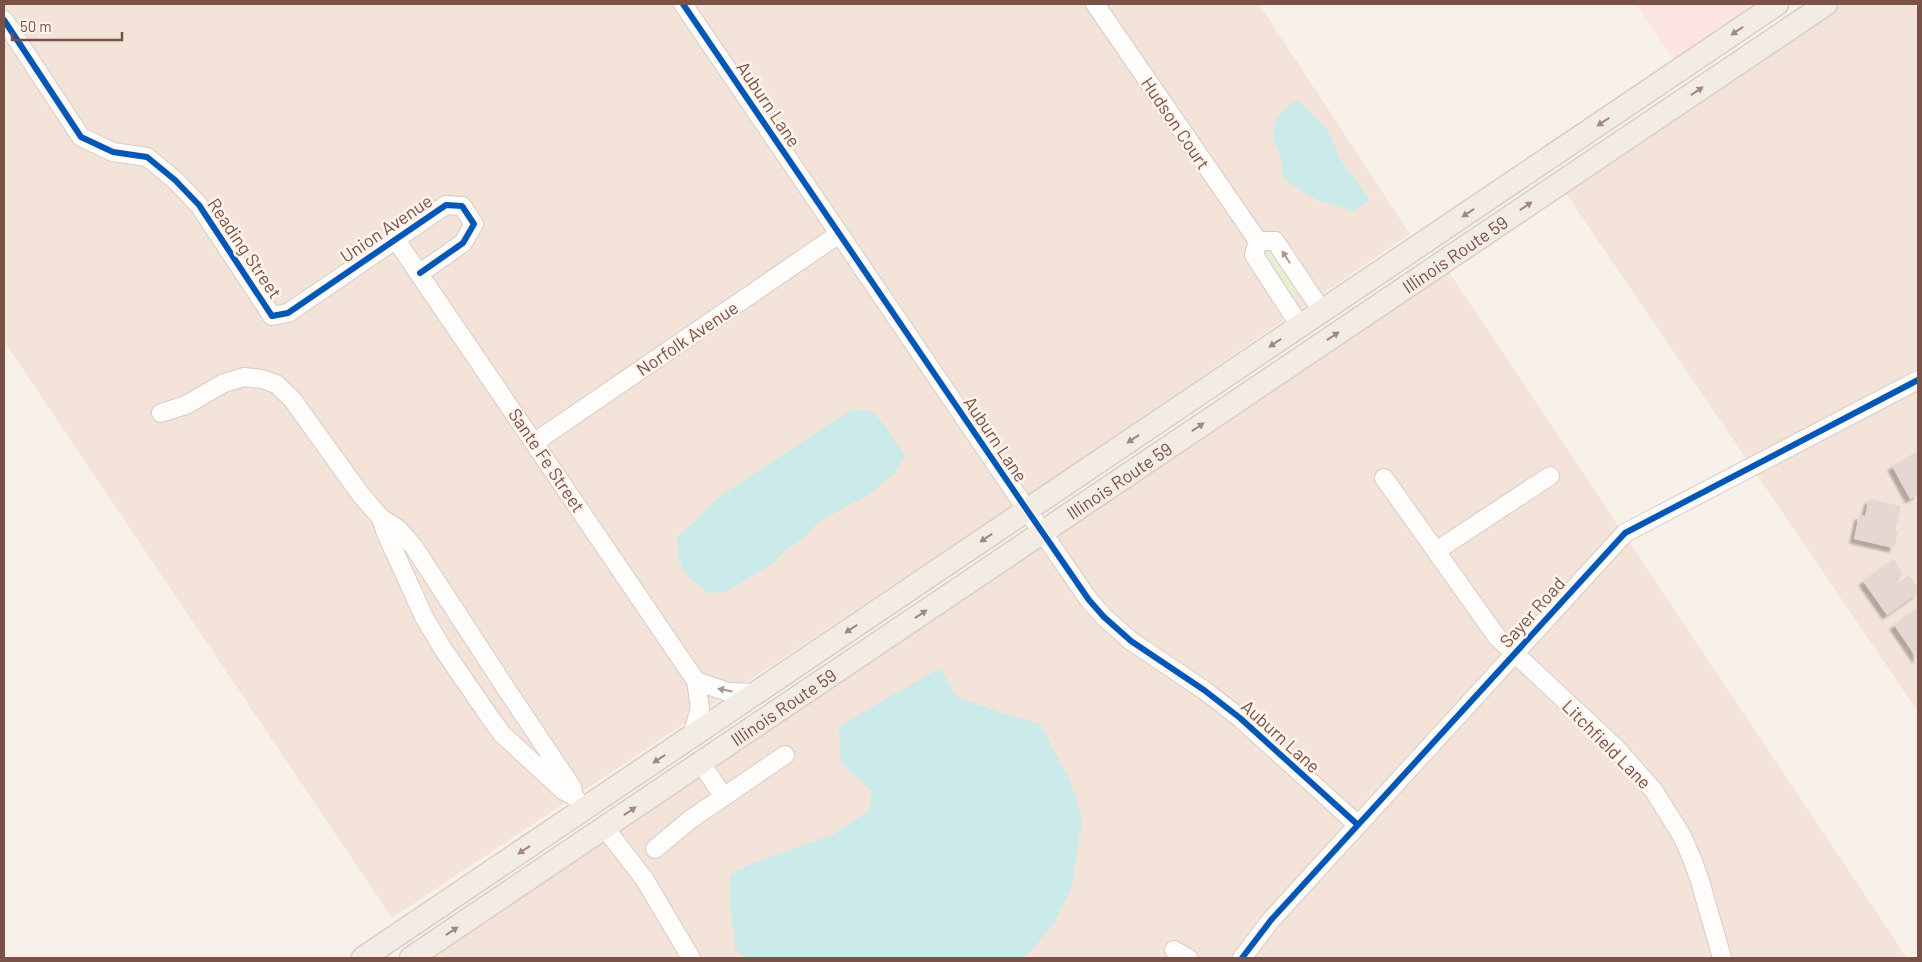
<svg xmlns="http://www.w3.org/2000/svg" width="1922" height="962" viewBox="0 0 1922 962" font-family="Barlow,sans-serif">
<defs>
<filter id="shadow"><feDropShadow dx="-4.5" dy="4.5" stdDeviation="1" flood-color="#0004"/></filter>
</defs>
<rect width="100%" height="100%" fill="#f8f1ea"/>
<path fill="#f3e3d8" d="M 4,4 L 1259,4 L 1410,234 L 1010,507 L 392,918 L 4,341 Z
M 1833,4 L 1918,4 L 1918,712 L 1563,189 Z
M 1449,272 L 1907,958 L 427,958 Z"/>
<path fill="#fce5e0" d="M 1636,4 L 1764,4 L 1676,64 Z"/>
<path fill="#e7efd3" d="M 1270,248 L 1298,289 L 1297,293 L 1294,295 L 1289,294 L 1262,255 L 1265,249 Z"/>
<path fill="#caebe9" d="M 1298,100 L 1327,129 L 1344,167 L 1355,178 L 1370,201 L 1351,212 C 1340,206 1337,206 1325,203 C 1317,201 1296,188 1289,182 C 1280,174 1281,168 1281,157 C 1280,152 1276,148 1275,143 C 1269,123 1282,109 1298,100 Z
M 851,410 L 871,410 L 885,426 L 905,456 L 896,472 L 867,496 L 850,504 L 816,524 L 803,538 L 787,549 L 773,563 L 726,592 L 709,593 C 684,574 677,569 677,537 C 693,524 705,509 720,496 Z
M 940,668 L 957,697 L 1008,715 L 1040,724 L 1070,781 L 1082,818 L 1072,886 L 1054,924 L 1026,956 L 1022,958 L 744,958 L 735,949 L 730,898 L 730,875 L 753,863 L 832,835 L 869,811 L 872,791 L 841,763 L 839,726 Z"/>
<path fill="#e5d7d1" filter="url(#shadow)" d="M 1918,451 L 1918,494 L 1910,499 L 1892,466 Z
M 1869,499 L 1901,506 L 1895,530 L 1898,531 L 1894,548 L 1854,539 L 1859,515 L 1865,516 Z
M 1894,559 L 1903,574 L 1896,578 L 1899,582 L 1909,575 L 1918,588 L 1918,593 L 1887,615 L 1863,581 Z
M 1918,608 L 1918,660 L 1894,625 Z"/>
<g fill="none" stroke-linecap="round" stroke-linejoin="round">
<g stroke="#d6ccc6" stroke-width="20">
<path id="minor" d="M 683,4 L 1027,510 L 1089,600 L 1104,617 L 1131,641 L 1204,690 L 1240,718 L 1358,825
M 1095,4 L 1258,241
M 4,20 L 81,137 L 113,152 L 147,157 L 175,180 L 199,205 L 272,316 L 288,313 L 446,205 L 462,206 L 474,224 L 463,243 L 420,273
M 396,240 L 696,681 L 700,708 L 692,736
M 1258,241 L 1275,241 L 1322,311
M 1258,241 L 1254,255 L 1300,326
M 161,413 L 186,405 L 224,383 L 244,377 L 262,379 L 276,384 L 292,399 L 361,495 L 381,518 L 386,533 L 424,617 L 443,649 L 489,716 L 502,734 L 564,791 L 574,796 L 583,810
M 535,442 L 839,234
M 1384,478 L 1497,637 L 1615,747 L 1654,791 L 1682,836 L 1693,861 L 1700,881 L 1722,958
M 381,518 L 398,529 L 414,547 L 507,690 L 572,787 L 574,796
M 1436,551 L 1550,476
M 696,681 L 728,692 L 755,693
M 701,763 L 723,796
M 605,828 L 645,880 L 691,958
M 655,849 L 691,819 L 785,755
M 1174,950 L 1188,958
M 1242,958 L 1271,920 L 1625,533 L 1918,380"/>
</g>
<g stroke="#dacdc8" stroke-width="25">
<g id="major">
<path d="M 363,958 L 1777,4"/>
<path id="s1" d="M 411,958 L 1826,4"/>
</g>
</g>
<use href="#minor" stroke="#fefdfc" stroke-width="18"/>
<use href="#major" stroke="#f3ece5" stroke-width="22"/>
<g stroke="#fff4ec" stroke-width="9">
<path id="cycleway" d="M 683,4 L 1027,510 L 1089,600 L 1104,617 L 1131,641 L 1204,690 L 1240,718 L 1358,825
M 4,20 L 81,137 L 113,152 L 147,157 L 175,180 L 199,205 L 272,316 L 288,313 L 446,205 L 462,206 L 474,224 L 463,243 L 420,273
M 1242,958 L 1271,920 L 1625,533 L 1918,380"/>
</g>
<use href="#cycleway" stroke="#0057b8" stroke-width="6"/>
</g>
<defs><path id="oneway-solid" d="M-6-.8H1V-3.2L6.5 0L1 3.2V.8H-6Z" transform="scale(1.25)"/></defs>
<g fill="#a4877e">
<use href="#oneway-solid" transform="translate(1737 31) rotate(146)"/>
<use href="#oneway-solid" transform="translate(1697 91) rotate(-34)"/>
<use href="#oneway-solid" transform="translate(1603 122) rotate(146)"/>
<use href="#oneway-solid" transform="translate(1526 206) rotate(-34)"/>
<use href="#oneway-solid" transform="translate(1468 213) rotate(146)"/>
<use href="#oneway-solid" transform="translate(1333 336) rotate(-34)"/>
<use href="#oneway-solid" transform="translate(1275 343) rotate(146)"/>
<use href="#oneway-solid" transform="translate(1198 427) rotate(-34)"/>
<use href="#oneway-solid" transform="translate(1133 439) rotate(146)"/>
<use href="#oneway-solid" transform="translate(986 538) rotate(146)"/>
<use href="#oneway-solid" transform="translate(921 614) rotate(-34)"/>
<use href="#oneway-solid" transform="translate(851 629) rotate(146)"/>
<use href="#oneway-solid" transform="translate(659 759) rotate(146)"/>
<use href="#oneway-solid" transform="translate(630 811) rotate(-34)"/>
<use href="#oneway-solid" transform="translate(524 850) rotate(146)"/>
<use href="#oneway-solid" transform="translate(452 931) rotate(-34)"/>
</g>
<g fill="#ae968f">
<use href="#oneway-solid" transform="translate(1286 257) rotate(-123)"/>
<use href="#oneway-solid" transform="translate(725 690) rotate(-169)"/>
</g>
<g text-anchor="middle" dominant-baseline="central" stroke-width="5" stroke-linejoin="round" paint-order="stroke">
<g font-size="18" fill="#795147" stroke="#fff4ec">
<text transform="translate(769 104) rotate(56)">Auburn Lane</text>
<text transform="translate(1176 123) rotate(56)">Hudson Court</text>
<text transform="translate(386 228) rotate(-34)">Union Avenue</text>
<text transform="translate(245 248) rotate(56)">Reading Street</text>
<text stroke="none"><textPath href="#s1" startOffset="1259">Illinois Route 59</textPath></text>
<text transform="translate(687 338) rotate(-34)">Norfolk Avenue</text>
<text transform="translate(996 439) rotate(56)">Auburn Lane</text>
<text transform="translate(547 460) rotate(56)">Sante Fe Street</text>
<text stroke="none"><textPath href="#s1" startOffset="854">Illinois Route 59</textPath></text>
<text transform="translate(1532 612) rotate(-48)">Sayer Road</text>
<text stroke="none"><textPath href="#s1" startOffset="449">Illinois Route 59</textPath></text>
<text transform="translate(1281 736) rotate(42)">Auburn Lane</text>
<text transform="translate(1607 744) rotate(45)">Litchfield Lane</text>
</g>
</g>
<rect width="1922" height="962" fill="none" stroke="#795147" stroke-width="10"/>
<path d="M12 32v8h110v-8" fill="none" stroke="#795147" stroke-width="2.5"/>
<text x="20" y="32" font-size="15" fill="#795147" stroke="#fff4ec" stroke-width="4" paint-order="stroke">50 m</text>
</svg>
